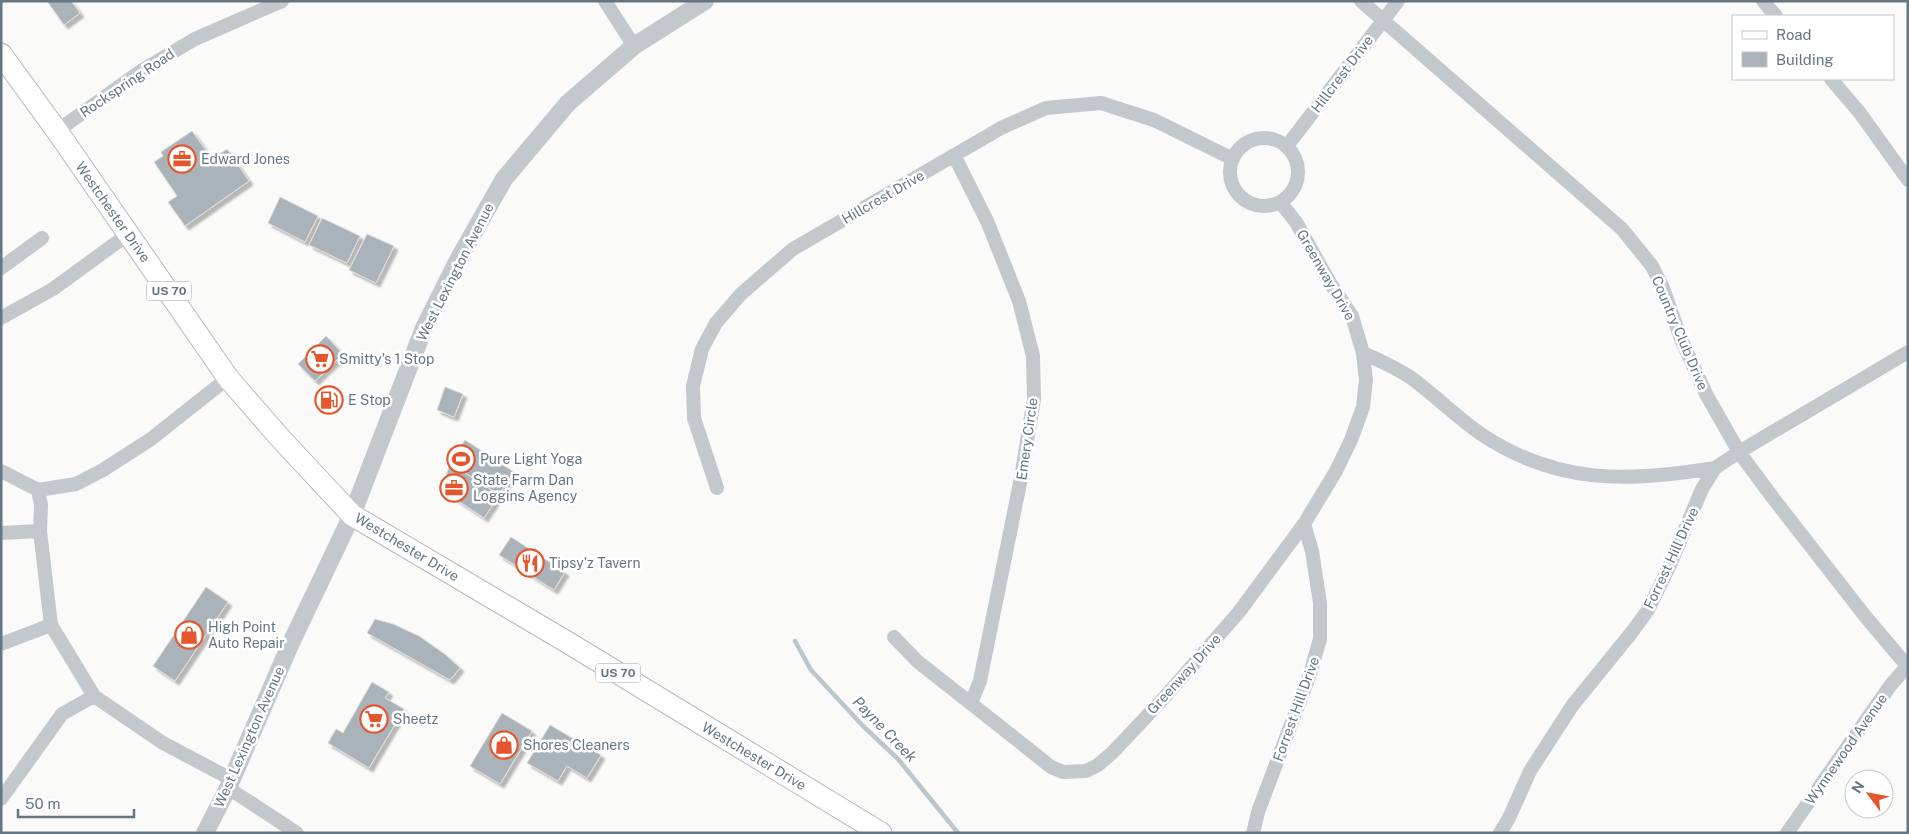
<svg xmlns="http://www.w3.org/2000/svg" width="1909" height="834" viewBox="0 0 1909 834" font-family="'Public Sans',sans-serif">
<defs>
<filter id="shadow"><feDropShadow dx="4" dy="4" stdDeviation="1" flood-color="#0004"/></filter>
</defs>
<rect width="100%" height="100%" fill="#fafaf8"/>
<g fill="none" stroke-linecap="round" stroke-linejoin="round">
<path stroke="#bbc7cb" stroke-width="4.5" d="M 795,641 L 811,670 L 863,726 L 898,759 L 958,833"/>
</g>
<path fill="#aab3b9" stroke="#dcdcda" filter="url(#shadow)" d="M 47,1 L 71,1 L 80,13 L 64,25 Z
M 192,131 L 212,159 L 227,149 L 249,181 L 185,226 L 168,202 L 177,196 L 154,162 L 163,156 L 161,152 Z
M 280,197 L 318,216 L 305,242 L 268,223 Z
M 322,218 L 360,236 L 347,263 L 309,245 Z
M 367,234 L 394,246 L 376,283 L 349,270 Z
M 326,336 L 343,354 L 315,381 L 298,364 Z
M 445,387 L 463,394 L 454,417 L 437,410 Z
M 465,440 L 514,472 L 499,495 L 450,463 Z
M 450,463 L 499,495 L 484,518 L 442,490 Z
M 511,537 L 565,572 L 554,590 L 499,555 Z
M 206,587 L 228,602 L 175,681 L 153,666 Z
M 375,619 L 393,624 L 419,636 L 446,655 L 460,668 L 450,680 L 367,633 Z
M 372,682 L 389,692 L 385,698 L 404,709 L 369,768 L 328,743 L 336,729 L 343,733 Z
M 502,713 L 532,731 L 500,784 L 470,766 Z
M 550,725 L 601,755 L 587,778 L 567,766 L 558,781 L 527,763 Z"/>
<g fill="none" stroke-linecap="round" stroke-linejoin="round">
<g stroke="#b5babe" stroke-width="23">
<path id="primary" d="M 1,54 L 57,131 L 228,378 L 281,439 L 352,515 L 567,642 L 881,833"/>
</g>
<path stroke="#c3c8cc" stroke-width="14" d="M 605,1 L 634,46
M 1361,1 L 1622,229 L 1652,266 L 1663,288 L 1681,339 L 1706,394 L 1739,452 L 1773,498 L 1865,616 L 1908,667
M 1763,1 L 1776,16
M 1831,79 L 1860,113 L 1908,180
M 57,131 L 141,71 L 195,39 L 282,1
M1230 172a34 34 0 1 1 68 0a34 34 0 1 1-68 0Z
M 1287,146 L 1398,1
M 954,155 L 987,221 L 1019,301 L 1033,356 L 1034,399 L 1021,478 L 980,681 L 971,703
M 1,268 L 42,238
M 1,318 L 53,289 L 127,235
M 1363,353 C 1379,360 1396,368 1410,377 C 1435,395 1456,417 1481,434 C 1557,485 1629,482 1715,468
M 1,471 L 38,490 L 41,505 L 40,531 L 51,625 L 1,644
M 717,488 L 694,418 L 693,386 L 702,349 L 716,323 L 741,294 L 793,249 L 1001,128 L 1046,108 L 1101,103 L 1154,120 L 1233,159
M 38,490 L 76,484 L 103,470 L 151,439 L 228,378
M 1,533 L 40,531
M 51,625 L 94,696 L 163,743 L 231,779
M 894,637 L 917,661 L 1026,747 L 1051,767 L 1063,772 L 1086,771 L 1098,765 L 1112,753 L 1163,699 L 1239,612 L 1304,524 L 1336,471 L 1351,440 L 1363,407 L 1366,380 L 1363,353 L 1352,316 L 1330,283 L 1296,222 L 1280,202
M 228,788 L 297,833
M 1,799 L 62,714 L 94,696
M 1253,833 L 1258,812 L 1310,674 L 1320,639 L 1320,603 L 1312,551 L 1304,524
M 1500,833 L 1509,818 L 1530,771 L 1572,706 L 1632,632 L 1648,610 L 1670,565 L 1702,489 L 1715,468 L 1739,452 L 1908,352
M 1787,833 L 1890,686 L 1907,666"/>
<path stroke="#c3c8cc" stroke-width="18" d="M 205,833 L 228,788 L 290,645 L 352,515 L 424,328 L 458,260 L 504,179 L 568,103 L 634,46 L 705,1"/>
<use href="#primary" stroke="#fff" stroke-width="21"/>
</g>
<defs>
<g id="office-ring" transform="scale(1.4375)"><circle r="9.5" fill="#fff" stroke="#e4572e" stroke-width="1.5"/><path d="M-6-3h4V-5.5h4V-3h4V5H-6ZM-1-4.5V-3h2v-1.5ZM-6 0V1H6V0Z" fill="#e4572e"/></g>
<g id="supermarket-ring" transform="scale(1.4375)"><circle r="9.5" fill="#fff" stroke="#e4572e" stroke-width="1.5"/><path d="M-6-5.5h2.5l.6 2H6L4.5 2H-2.5L-4.4-4H-6ZM-1.5 3.2a1.3 1.3 0 1 0 .1 0ZM3 3.2a1.3 1.3 0 1 0 .1 0Z" fill="#e4572e"/></g>
<g id="fuel-ring" transform="scale(1.4375)"><circle r="9.5" fill="#fff" stroke="#e4572e" stroke-width="1.5"/><path d="M-5.5-6h7V0h2V4h1.3V-2.5L3-4.5l.8-.8L6-3V5H2.5V1h-1V6h-7ZM-4.2-4.7v3.2H.2V-4.7Z" fill="#e4572e"/></g>
<g id="stadium-ring" transform="scale(1.4375)"><circle r="9.5" fill="#fff" stroke="#e4572e" stroke-width="1.5"/><path d="M0-5a6.5 5 0 1 0 0 10a6.5 5 0 1 0 0-10ZM-3.5-1.8h7v3.6h-7Z" fill="#e4572e"/></g>
<g id="restaurant-ring" transform="scale(1.4375)"><circle r="9.5" fill="#fff" stroke="#e4572e" stroke-width="1.5"/><path d="M-5-6h1v4h1v-4h1v4h1v-4h1v5L-1.5 .5V6h-2V.5L-5-1ZM5-6V6H3V1.5H1.5Q1.5-4 5-6Z" fill="#e4572e"/></g>
<g id="shop-ring" transform="scale(1.4375)"><circle r="9.5" fill="#fff" stroke="#e4572e" stroke-width="1.5"/><path d="M-5-2.5h2.3a2.7 3.5 0 0 1 5.4 0H5L5.5 6h-11ZM-1.5-2.5h3a1.5 2.3 0 0 0-3 0Z" fill="#e4572e"/></g>
</defs>
<g fill-rule="evenodd">
<use href="#office-ring" x="182" y="159"/>
<use href="#supermarket-ring" x="320" y="359"/>
<use href="#fuel-ring" x="329" y="400"/>
<use href="#stadium-ring" x="461" y="459"/>
<use href="#office-ring" x="454" y="488"/>
<use href="#restaurant-ring" x="530" y="563"/>
<use href="#shop-ring" x="189" y="635"/>
<use href="#supermarket-ring" x="374" y="719"/>
<use href="#shop-ring" x="504" y="745"/>
</g>
<g text-anchor="middle" dominant-baseline="central" stroke-width="5" stroke-linejoin="round" paint-order="stroke">
<g fill="#fff" stroke="#939fa8" stroke-width="1">
<rect x="146.5" y="281.5" width="45" height="19" rx="4"/>
<rect x="595.5" y="663.5" width="45" height="19" rx="4"/>
</g>
<g font-size="12" font-weight="bold" fill="#657683">
<text x="169" y="291">US 70</text>
<text x="618" y="673">US 70</text>
</g>
<g font-size="14" fill="#657683" stroke="#fff">
<text transform="translate(1342 74) rotate(-53)">Hillcrest Drive</text>
<text transform="translate(127 83) rotate(-34)">Rockspring Road</text>
<text transform="translate(883 197) rotate(-30)">Hillcrest Drive</text>
<text transform="translate(113 212) rotate(55)">Westchester Drive</text>
<text transform="translate(455 272) rotate(-63)">West Lexington Avenue</text>
<text transform="translate(1326 275) rotate(60)">Greenway Drive</text>
<text transform="translate(1680 333) rotate(67)">Country Club Drive</text>
<text transform="translate(1027 439) rotate(-82)">Emery Circle</text>
<text transform="translate(407 547) rotate(31)">Westchester Drive</text>
<text transform="translate(1671 558) rotate(-65)">Forrest Hill Drive</text>
<text transform="translate(1184 674) rotate(-48)">Greenway Drive</text>
<text transform="translate(1296 709) rotate(-70)">Forrest Hill Drive</text>
<text transform="translate(249 737) rotate(-66)">West Lexington Avenue</text>
<text transform="translate(1846 749) rotate(-55)">Wynnewood Avenue</text>
<text transform="translate(754 756) rotate(31)">Westchester Drive</text>
</g>
<g font-size="14" fill="#657683" stroke="#fff" text-anchor="start">
<text x="201" y="159">Edward Jones</text>
<text x="339" y="359">Smitty's 1 Stop</text>
<text x="348" y="400">E Stop</text>
<text x="480" y="459">Pure Light Yoga</text>
<text x="473" y="480">State Farm Dan<tspan x="473" dy="16">Loggins Agency</tspan></text>
<text x="549" y="563">Tipsy'z Tavern</text>
<text x="208" y="627">High Point<tspan x="208" dy="16">Auto Repair</tspan></text>
<text x="393" y="719">Sheetz</text>
<text x="523" y="745">Shores Cleaners</text>
</g>
<g font-size="15" font-style="italic" fill="#60757c" stroke="#fff">
<text transform="translate(885 729) rotate(46)">Payne Creek</text>
</g>
</g>
<rect width="1909" height="834" fill="none" stroke="#657683" stroke-width="5"/>
<rect x="1732" y="15" width="162" height="65" fill="#ffffff" stroke="#c1c8cd"/>
<rect x="1742" y="31" width="25" height="8" fill="#ffffff" stroke="#c1c8cd"/>
<text x="1776" y="40" font-size="15" fill="#657683">Road</text>
<rect x="1742" y="52" width="25" height="15" fill="#aab3b9" stroke="#c1c8cd"/>
<text x="1776" y="65" font-size="15" fill="#657683">Building</text>
<g transform="translate(1869 794) rotate(302)"><circle r="24" fill="#ffffff" stroke="#c1c8cd"/>
<path d="M0-4L9 19L0 12L-9 19Z" fill="#e4572e"/>
<text y="-8" font-size="14" font-weight="bold" text-anchor="middle" fill="#657683">N</text>
</g>
<path d="M18 809v8h116v-8" fill="none" stroke="#657683" stroke-width="2.5"/>
<text x="25" y="809" font-size="15" fill="#657683" stroke="#ffffff" stroke-width="4" paint-order="stroke">50 m</text>
</svg>
